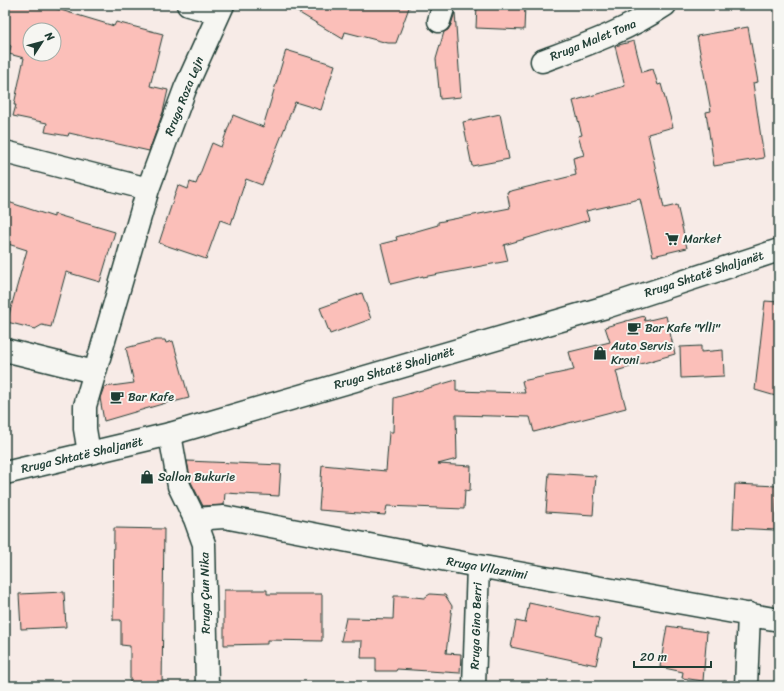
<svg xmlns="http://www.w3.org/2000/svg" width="784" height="691" viewBox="0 0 784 691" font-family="Sriracha,sans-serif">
<rect width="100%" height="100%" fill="#f7ebe7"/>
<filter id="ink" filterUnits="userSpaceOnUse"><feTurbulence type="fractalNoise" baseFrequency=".025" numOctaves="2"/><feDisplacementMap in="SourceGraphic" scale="8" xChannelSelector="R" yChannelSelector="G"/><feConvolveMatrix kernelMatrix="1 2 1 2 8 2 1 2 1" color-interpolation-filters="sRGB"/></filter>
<g filter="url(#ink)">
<path fill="#fbbfb9" stroke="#1f3d34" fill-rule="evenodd" d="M 5,5 L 44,5 L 114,26 L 116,22 L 163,34 L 150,86 L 168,90 L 163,112 L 149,151 L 69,133 L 68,136 L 45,132 L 47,123 L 13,116 L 16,105 L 14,105 L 24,58 L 9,54 L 11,46 L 5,44 ZM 30,30 L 54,30 L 54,54 L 30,54 Z
M 286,5 L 410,5 L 396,43 L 388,43 L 345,32 L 343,39 Z
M 477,5 L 525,5 L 524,30 L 476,28 Z
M 455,12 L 461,97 L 440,99 L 436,59 L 444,32 L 448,30 L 451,25 Z
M 748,27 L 758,82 L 753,83 L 764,158 L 714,166 L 706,112 L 711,111 L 697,36 Z
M 634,41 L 642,72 L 653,69 L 658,85 L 661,84 L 673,127 L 648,134 L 664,208 L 677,205 L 687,248 L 653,256 L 640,199 L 586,211 L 589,220 L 504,245 L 508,261 L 423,277 L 423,276 L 391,284 L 381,244 L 397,240 L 396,237 L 438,225 L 438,222 L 510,208 L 507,192 L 576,175 L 573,158 L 584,155 L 578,136 L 582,135 L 573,101 L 625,86 L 615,46 Z
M 286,50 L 335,65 L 321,110 L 295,102 L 262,185 L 246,179 L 231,224 L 220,220 L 206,259 L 159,243 L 178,185 L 188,189 L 190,182 L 196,184 L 212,143 L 221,147 L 233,115 L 263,127 Z
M 500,114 L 509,159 L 472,166 L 463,122 Z
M 5,201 L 54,217 L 54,214 L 115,232 L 100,282 L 66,272 L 51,327 L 42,325 L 35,329 L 7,322 L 27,250 L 5,243 Z
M 362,293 L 371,319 L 330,334 L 320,308 Z
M 765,301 L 779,302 L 779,397 L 755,390 Z
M 644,316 L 645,321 L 666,316 L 675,354 L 616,371 L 626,408 L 534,432 L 530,417 L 456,415 L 457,459 L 438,464 L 471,466 L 470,491 L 465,490 L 464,509 L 387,506 L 385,515 L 319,510 L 322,465 L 386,471 L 389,432 L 393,432 L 394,398 L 456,380 L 456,391 L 525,393 L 522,381 L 574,370 L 569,352 L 610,342 L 605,327 Z
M 156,340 L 165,340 L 166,343 L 173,341 L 189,398 L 169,403 L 169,402 L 104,421 L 100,398 L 104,387 L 134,383 L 126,348 Z
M 701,346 L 701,352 L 723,350 L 724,376 L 681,378 L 680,347 Z
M 187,461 L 281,465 L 279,496 L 225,493 L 224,505 L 203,506 L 191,482 Z
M 549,473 L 596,476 L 593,515 L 546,512 Z
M 735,484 L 777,486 L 775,530 L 733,528 Z
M 114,528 L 164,529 L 162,686 L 130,686 L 130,646 L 121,645 L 121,620 L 113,620 Z
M 224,590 L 267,590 L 267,594 L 322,594 L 322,641 L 267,640 L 267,644 L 224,645 Z
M 64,592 L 66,627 L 21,629 L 19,594 Z
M 430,594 L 445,595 L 452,606 L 446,653 L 461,654 L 460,673 L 397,669 L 396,671 L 376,671 L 376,658 L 361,658 L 362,641 L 341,641 L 346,618 L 393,619 L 394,596 L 405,596 L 424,598 Z
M 529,603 L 599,618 L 595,636 L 602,638 L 596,665 L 511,647 L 516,621 L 525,623 Z
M 667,626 L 707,632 L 703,681 L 682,678 L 683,672 L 660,667 Z"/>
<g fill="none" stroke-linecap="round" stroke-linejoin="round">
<g stroke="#1f3d34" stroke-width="25">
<path id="minor" d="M 188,5 L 219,13
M 439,21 L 444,5
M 542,61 C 585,45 626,31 665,5
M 5,152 L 148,189
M 5,350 L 94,372
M 170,434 L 179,486 L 195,519 L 204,544 L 207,686
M 89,453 L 85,429 L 85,406 L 148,189 L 185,89 L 223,5
M 195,519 L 224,517 L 478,566 L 779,620
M 474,686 L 478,566
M 746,686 L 749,614"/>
</g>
<g stroke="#1f3d34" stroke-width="25">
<path id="major" d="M 5,473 L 170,434 L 606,307 L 779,250"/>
</g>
<use href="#minor" stroke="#f6f6f2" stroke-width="22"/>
<use href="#major" stroke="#f6f6f2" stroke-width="22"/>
</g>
</g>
<defs>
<g id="supermarket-bare" transform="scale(1.08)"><path d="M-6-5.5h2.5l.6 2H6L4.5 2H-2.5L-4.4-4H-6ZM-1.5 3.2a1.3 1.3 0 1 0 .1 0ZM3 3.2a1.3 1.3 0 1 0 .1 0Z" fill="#1f3d34" stroke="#f6f6f2" stroke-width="2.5" paint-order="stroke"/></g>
<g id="cafe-bare" transform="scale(1.08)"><path d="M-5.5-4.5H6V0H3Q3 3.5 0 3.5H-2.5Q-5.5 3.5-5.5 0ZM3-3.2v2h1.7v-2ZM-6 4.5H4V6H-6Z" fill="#1f3d34" stroke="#f6f6f2" stroke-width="2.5" paint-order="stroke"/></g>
<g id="shop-bare" transform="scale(1.08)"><path d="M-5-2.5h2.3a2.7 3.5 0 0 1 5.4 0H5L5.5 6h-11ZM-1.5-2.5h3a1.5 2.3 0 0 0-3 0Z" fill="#1f3d34" stroke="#f6f6f2" stroke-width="2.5" paint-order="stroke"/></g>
</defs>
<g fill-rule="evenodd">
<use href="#supermarket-bare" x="672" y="239"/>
<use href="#cafe-bare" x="634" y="328"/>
<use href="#shop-bare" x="600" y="353"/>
<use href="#cafe-bare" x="117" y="397"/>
<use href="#shop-bare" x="147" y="477"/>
</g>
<g text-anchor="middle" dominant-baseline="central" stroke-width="4" stroke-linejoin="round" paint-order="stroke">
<g font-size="12" fill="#1f3d34" stroke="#f6f6f2">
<text transform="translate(593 40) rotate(-22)">Rruga Malet Tona</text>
<text transform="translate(184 96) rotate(-68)">Rruga Roza Lejn</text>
<text transform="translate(704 274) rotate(-18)">Rruga Shtatë Shaljanët</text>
<text transform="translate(394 368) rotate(-16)">Rruga Shtatë Shaljanët</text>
<text transform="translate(82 455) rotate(-13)">Rruga Shtatë Shaljanët</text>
<text transform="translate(487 568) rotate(10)">Rruga Vllaznimi</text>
<text transform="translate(205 593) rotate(-91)">Rruga Çun Nika</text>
<text transform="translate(476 626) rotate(-88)">Rruga Gino Berri</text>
</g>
<g font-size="12" fill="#1f3d34" stroke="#f6f6f2" text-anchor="start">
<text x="683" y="239">Market</text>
<text x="645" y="328">Bar Kafe "Ylli"</text>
<text x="611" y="346">Auto Servis<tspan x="611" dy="14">Kroni</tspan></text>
<text x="128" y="397">Bar Kafe</text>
<text x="158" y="477">Sallon Bukurie</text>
</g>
</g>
<rect width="784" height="691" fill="none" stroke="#f6f6f2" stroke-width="20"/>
<rect x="10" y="10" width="764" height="671" fill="none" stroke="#1f3d34" stroke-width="1.5" filter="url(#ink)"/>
<g transform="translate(42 42) rotate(54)"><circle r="19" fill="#f6f6f2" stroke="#a0aca6"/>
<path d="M0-3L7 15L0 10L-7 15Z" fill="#1f3d34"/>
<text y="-6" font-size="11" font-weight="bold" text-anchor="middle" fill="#1f3d34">N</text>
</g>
<path d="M634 661v6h77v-6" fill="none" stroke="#1f3d34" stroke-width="2"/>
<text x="640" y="661" font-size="12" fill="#1f3d34" stroke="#f6f6f2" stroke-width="3" paint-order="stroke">20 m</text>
</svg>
